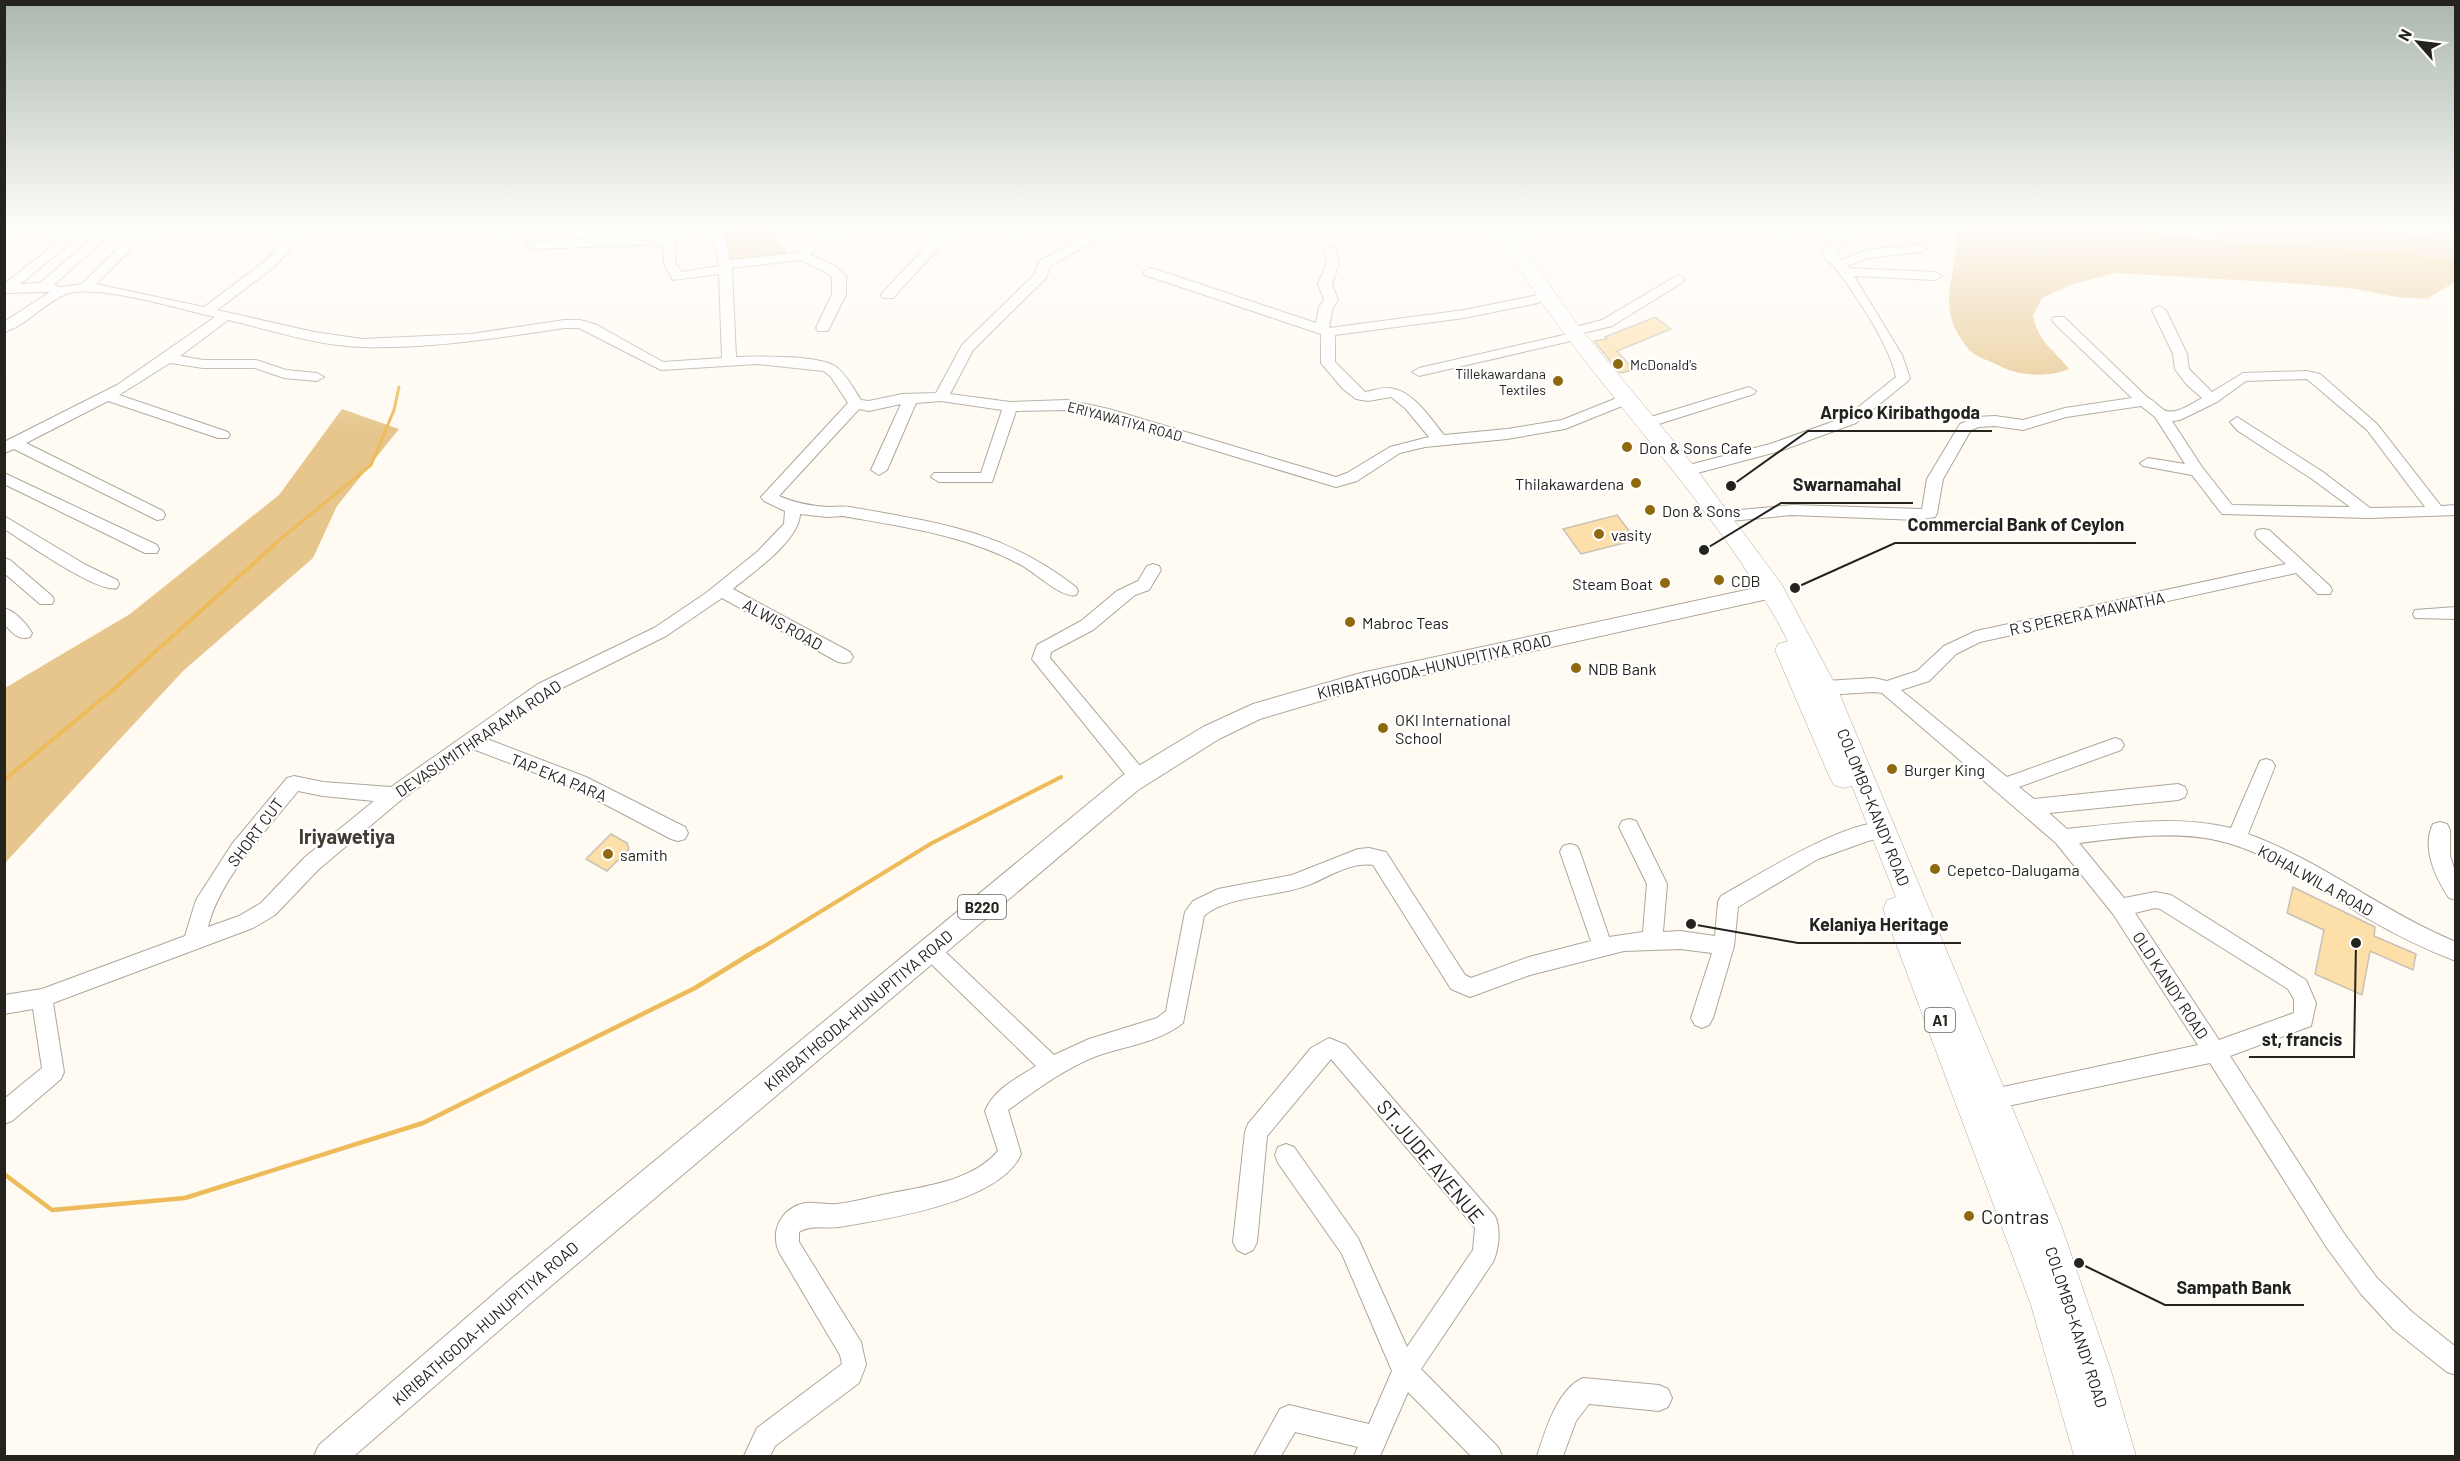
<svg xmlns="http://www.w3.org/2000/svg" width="2460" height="1461" viewBox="0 0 2460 1461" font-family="Barlow,sans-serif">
<rect width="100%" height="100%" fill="#fffbf3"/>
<path fill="#e6c68c" d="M 723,228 L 772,228 L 788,254 L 730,263 Z
M 1955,228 L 2143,228 L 2195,239 L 2214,240 L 2218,228 L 2370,228 L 2433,238 L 2440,228 L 2455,228 L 2455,282 L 2427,299 L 2397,297 L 2356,289 L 2304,284 L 2116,273 L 2073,284 L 2042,298 L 2033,315 C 2038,343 2053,348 2069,369 C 2049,378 2017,376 1998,365 C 1989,361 1977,357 1969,350 C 1966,347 1964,342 1961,339 C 1934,299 1962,268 1955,228 Z
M 342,409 L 399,429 L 337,506 L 313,558 L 183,671 L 5,863 L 5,688 L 130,614 L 279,495 Z"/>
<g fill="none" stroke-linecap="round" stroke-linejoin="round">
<path stroke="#edbb59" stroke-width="3" d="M 272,546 L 371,465 L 394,410 L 399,387"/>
<path stroke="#edbb59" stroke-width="4" d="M 4,780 L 115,688 L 274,545
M 758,950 L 932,843 L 1061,777"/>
<path stroke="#edbb59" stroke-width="4.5" d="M 4,1174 L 52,1210 L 185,1198 L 423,1123 L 695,988 L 760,948"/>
<path fill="#edbb59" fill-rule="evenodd" d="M 2119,228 C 2153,228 2188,239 2223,242 C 2301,248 2378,247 2456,262 L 2456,268 C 2344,247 2231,258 2120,230 Z"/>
</g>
<path fill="#fddfa9" stroke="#c8c1b5" stroke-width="1.5" d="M 1655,317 L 1671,329 L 1617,351 L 1634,370 L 1620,373 L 1594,341 L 1607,339 L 1605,337 Z
M 1617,515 L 1636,540 L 1581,554 L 1563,529 Z
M 611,834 L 627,843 L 629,849 L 607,871 L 586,859 Z
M 2293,887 L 2375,927 L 2374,936 L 2416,954 L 2413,970 L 2370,951 L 2362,995 L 2315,974 L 2324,930 L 2287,913 Z"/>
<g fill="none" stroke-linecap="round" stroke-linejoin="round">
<g stroke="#ada69b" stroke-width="2">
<path id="minor" d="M 76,228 L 90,228 L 20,284 L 40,283 L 104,228 L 117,228 L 54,285 L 61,287 L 82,284 L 139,228 L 152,228 L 96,284 L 204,307 L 265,261 L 296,228 L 309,228 L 274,267 L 217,310 L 314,332 L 362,339 L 471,334 L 564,320 L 580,320 L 597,325 L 663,362 L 722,358 L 719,274 L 673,280 L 664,264 L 663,244 L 532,249 L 526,245 L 527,242 L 669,236 L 675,240 L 676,264 L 682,272 L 719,266 L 711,228 L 723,228 L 730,260 L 797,253 L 828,228 L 842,228 L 810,255 L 834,265 L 846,276 L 846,294 L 828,331 L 818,331 L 816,328 L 832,294 L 832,277 L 824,271 L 799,260 L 732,268 L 736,357 C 758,356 817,355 835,366 C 846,373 854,390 861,400 L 869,401 L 902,394 L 936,393 L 962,345 L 1035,274 L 1039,261 L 1102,228 L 1117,228 L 1050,266 L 1046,278 L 973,350 L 950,394 L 1010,402 L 1067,400 L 1109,409 L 1336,477 L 1347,473 L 1390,447 L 1429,437 L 1405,408 L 1391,397 L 1368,401 L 1356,399 L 1343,389 L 1321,363 L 1321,334 L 1145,275 L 1143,272 L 1150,268 L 1155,269 L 1316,323 L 1319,307 L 1324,300 L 1318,284 L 1327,263 L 1324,250 L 1330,246 L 1336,250 L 1339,263 L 1332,284 L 1338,300 L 1333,307 L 1329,328 L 1464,310 L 1538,295 L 1545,299 L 1538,303 L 1464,318 L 1335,335 L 1335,362 L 1365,392 C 1373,391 1381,387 1389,388 C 1413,390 1430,418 1444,435 L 1507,429 L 1562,420 L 1617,398 L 1624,403 L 1622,406 L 1565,429 L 1507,439 L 1425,447 L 1400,453 L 1357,481 L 1336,487 L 1107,418 L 1067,410 L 1016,411 L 992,482 L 939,482 L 931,477 L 934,473 L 981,473 L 1002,410 L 941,401 L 916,403 L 887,470 L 879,475 L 871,470 L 901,404 L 869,411 L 859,409 L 779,496 C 795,503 810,506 828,507 C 836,507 843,506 850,507 C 939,523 1002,530 1076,587 L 1078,591 L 1076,595 C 1062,599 1035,572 1021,565 C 966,535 904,527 843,516 L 827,517 L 800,514 C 799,541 753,572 733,589 L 850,652 L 853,657 L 850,662 L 844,663 L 838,662 L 722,598 L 666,636 L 550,694 L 487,739 L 586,777 L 685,827 L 688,833 L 685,839 L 678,841 L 671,839 L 572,787 L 473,749 L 401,800 L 319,869 L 275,915 L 253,928 L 53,1003 L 64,1072 L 61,1079 L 12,1121 L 4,1124 L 4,1099 L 42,1068 L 33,1009 L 4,1014 L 4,995 L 42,989 L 185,936 L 196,900 L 232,844 L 287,778 L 294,776 L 323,782 L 391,787 L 538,684 L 654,628 L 706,593 L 757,552 L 784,524 L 785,511 L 764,501 L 761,497 L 848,403 L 831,377 L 824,371 L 757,364 L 661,370 L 579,328 L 564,328 C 498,338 430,349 363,347 C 318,346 272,330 228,320 L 180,356 L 203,360 L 256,360 L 286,370 L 317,373 L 324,377 L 317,381 L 284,378 L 255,368 L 203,368 L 170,363 L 119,395 L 228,432 L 230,435 L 228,438 L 218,438 L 108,401 L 26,443 L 163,511 L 165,515 L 163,519 L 157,520 L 14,449 L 4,453 L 4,442 L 117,385 L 215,317 C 182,310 93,282 64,295 C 43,304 26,326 4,332 L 4,322 L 50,292 L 4,293 L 4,284 ZM 298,791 L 323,796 L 374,801 L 305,857 L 261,903 L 239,916 L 208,927 C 220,878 266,831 298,791 Z
M 944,228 L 957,228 L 893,298 L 883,298 L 881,295 L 883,292 Z
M 1849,228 L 1863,228 L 1835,253 L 1842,260 L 1865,250 L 1922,244 L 1928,248 L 1922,252 L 1868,258 L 1847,266 L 1849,268 L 1935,272 L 1942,276 L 1935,280 L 1854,276 L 1902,355 L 1910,378 L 1908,381 L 1856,423 L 1780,451 L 1686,476 L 1681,475 L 1678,471 L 1681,467 L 1770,444 L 1846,417 L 1896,377 C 1889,343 1857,298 1837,270 C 1832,264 1825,259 1821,253 Z
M 2146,228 L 2183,228 L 2184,234 L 2178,238 L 2148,231 Z
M 1678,275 L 1685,279 L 1683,282 L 1612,326 L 1571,336 L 1571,341 L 1419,376 L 1412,372 L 1419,368 L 1568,334 L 1568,329 L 1602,320 Z
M 2159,306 L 2166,310 L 2187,354 L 2189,369 L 2212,392 L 2243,373 L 2307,371 L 2320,374 L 2377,424 L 2441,506 L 2456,505 L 2456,515 L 2370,518 L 2222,514 L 2192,475 L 2143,466 L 2140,463 L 2148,458 L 2185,464 L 2155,417 L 2141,406 L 2066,417 L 2023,430 L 1995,426 L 1979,427 L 1971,430 L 1943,479 L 1937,513 L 1935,517 L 1917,520 L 1792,515 L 1720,522 L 1714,521 L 1712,517 L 1714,513 L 1720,512 L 1792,505 L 1922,509 L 1927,479 L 1960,424 L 1976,417 L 1995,416 L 2023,420 L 2065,408 L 2132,398 L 2054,323 L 2052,320 L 2054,317 L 2064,317 L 2148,398 C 2155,401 2158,406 2164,410 C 2175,416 2193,403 2202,398 L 2186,384 L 2175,369 L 2173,354 L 2152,310 ZM 2307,379 L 2367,430 L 2425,507 L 2370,508 L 2323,472 L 2237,417 L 2230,422 L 2238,431 L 2312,479 L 2350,507 L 2232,505 L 2202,467 L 2172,421 L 2180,420 L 2217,402 L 2246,381 Z
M 1749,387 L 1756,391 L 1754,394 L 1646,428 L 1639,423 L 1641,420 Z
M 4,473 L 157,545 L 159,549 L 157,553 L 145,553 L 4,484 Z
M 4,516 L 86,565 L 117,580 L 119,584 L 117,588 C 98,594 24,541 4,529 Z
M 2263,529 L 2269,530 L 2330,586 L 2332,590 L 2330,594 L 2318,594 L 2296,573 L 1980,642 L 1956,654 L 1929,681 L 1901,690 L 2007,777 L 2115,738 L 2121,740 L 2124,745 L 2121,750 L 2019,787 L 2034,799 L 2178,784 L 2185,787 L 2187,792 L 2185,797 L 2178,800 L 2049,813 L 2067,829 C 2122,823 2176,815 2231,828 L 2260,761 L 2266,759 L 2272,761 L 2275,766 L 2248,834 C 2322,861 2383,912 2456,942 L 2456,961 C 2424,949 2394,934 2365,917 C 2317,887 2268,850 2211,839 C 2168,831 2122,838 2079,843 L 2124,898 L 2155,892 L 2171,895 L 2306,980 L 2316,1003 L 2311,1026 L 2230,1056 L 2343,1232 L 2377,1278 L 2412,1312 L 2456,1347 L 2456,1375 L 2447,1372 L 2394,1330 L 2361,1294 L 2327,1248 L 2210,1063 L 1984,1111 L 1976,1108 L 1973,1101 L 1976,1094 L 1984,1091 L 2198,1045 L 2113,914 L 2056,843 L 1882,693 L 1874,692 L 1825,695 L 1819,693 L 1816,688 L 1819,683 L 1825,681 L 1874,678 L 1887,681 L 1917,671 L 1944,646 L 1976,631 L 2286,564 L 2257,538 L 2255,534 L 2257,530 ZM 2155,908 L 2160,909 L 2288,989 L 2294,999 L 2294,1013 L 2219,1040 L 2135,913 Z
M 4,558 L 10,560 L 52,596 L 54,600 L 52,604 L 40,604 L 4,573 Z
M 1153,564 L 1159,566 L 1161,570 L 1149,590 L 1135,595 L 1093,630 L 1051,652 L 1050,658 L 1146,773 L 1148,778 L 1146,783 L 1139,785 L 1132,783 L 1032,659 L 1037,645 L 1081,621 L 1117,591 L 1138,581 L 1147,566 Z
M 2456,607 L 2456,619 L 2415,618 L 2413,614 L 2415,610 Z
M 4,608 C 15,611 27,624 32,633 L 30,637 C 18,641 12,632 4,624 Z
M 1629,819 L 1636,821 L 1667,884 L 1663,932 L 1680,931 L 1715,936 L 1718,902 L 1721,896 C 1753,878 1856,813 1890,824 L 1893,830 L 1890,836 L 1868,841 L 1818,859 L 1738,907 L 1734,946 L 1713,1018 L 1709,1025 L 1702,1028 L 1695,1025 L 1691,1018 L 1712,953 L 1680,949 L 1624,951 L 1530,975 L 1470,997 L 1451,989 L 1373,865 C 1351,862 1330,876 1311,884 C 1281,897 1226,895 1204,916 L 1183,1023 C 1158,1043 1124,1046 1094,1057 C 1062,1070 1035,1091 1008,1110 L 1021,1154 C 1001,1202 887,1219 839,1227 C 824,1229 812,1224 799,1232 L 799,1242 L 861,1342 L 866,1365 L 859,1383 L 775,1446 L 770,1456 L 744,1456 L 757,1428 L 842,1364 L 840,1355 L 779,1252 C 770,1231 781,1208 805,1203 C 815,1202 827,1205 837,1204 C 854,1202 871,1197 887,1194 C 925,1186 971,1182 998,1151 L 985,1111 C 994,1089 1016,1079 1036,1066 L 923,956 L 920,950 L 923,944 L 930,941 L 937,944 L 1054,1055 L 1089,1039 L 1157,1018 L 1166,1011 L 1185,912 L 1193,901 L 1218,889 L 1292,875 L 1358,849 L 1369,848 L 1386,852 L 1465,975 L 1471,978 L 1529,957 L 1591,941 L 1560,852 L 1563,846 L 1570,844 L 1577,846 L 1580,852 L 1609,937 L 1643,932 L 1647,884 L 1619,827 L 1622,821 Z
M 2440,822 L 2447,824 L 2450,830 L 2450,856 L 2456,874 L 2456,900 L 2449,898 C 2436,878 2421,848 2433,824 Z
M 1329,1038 L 1346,1045 L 1495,1216 C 1501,1229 1499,1249 1493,1262 L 1421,1369 L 1498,1447 L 1502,1456 L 1471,1456 L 1408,1392 L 1380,1456 L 1354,1456 L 1358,1447 L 1295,1432 L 1281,1456 L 1254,1456 L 1280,1409 L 1289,1405 L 1369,1424 L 1392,1371 L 1342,1254 L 1278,1163 L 1275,1155 L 1278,1147 L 1286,1144 L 1294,1147 L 1358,1238 L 1407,1347 L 1473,1250 L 1475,1228 L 1331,1059 L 1267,1136 L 1257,1242 L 1253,1250 L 1245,1254 L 1237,1250 L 1233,1242 L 1245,1132 L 1248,1124 L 1311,1048 Z
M 1583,1378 L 1659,1385 L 1668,1389 L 1672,1398 L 1668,1407 L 1659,1411 L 1589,1404 L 1576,1421 L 1563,1456 L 1537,1456 C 1545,1432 1557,1389 1583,1378 Z"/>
</g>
<g stroke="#ada69b" stroke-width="2">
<path id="major" d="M 1774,584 L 1781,586 L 1784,591 L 1781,596 L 1361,689 L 1260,719 L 1219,739 L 1138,790 L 532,1302 L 354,1456 L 314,1456 L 319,1445 L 510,1280 L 1122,776 L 1203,727 L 1253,704 L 1361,673 Z"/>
</g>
<g stroke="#ada69b" stroke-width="1">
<path id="highway" d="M 1491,228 L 1509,228 L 1580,328 L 1694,466 L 1782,585 L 1837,688 L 2061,1225 L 2112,1374 L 2136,1456 L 2074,1456 L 2031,1305 L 1883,909 L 1887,900 L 1896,897 L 1852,786 L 1843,788 L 1834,785 L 1830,778 L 1775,650 L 1778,644 L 1788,641 C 1730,529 1642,437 1566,336 C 1540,301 1516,264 1491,228 Z"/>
</g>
<use href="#minor" fill="#fff" fill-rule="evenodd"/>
<use href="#major" fill="#fff" fill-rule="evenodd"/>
<use href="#highway" fill="#fff" fill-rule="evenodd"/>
</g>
<linearGradient id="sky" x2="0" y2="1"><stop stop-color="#aab7af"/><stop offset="0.53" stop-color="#fffdfa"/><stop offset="1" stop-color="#fffdfa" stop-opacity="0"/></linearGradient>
<rect width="2460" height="432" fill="url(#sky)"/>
<g fill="#8f690e" stroke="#fff" stroke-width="2">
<circle cx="1618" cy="364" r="6"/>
<circle cx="1558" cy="381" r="6"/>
<circle cx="1627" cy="447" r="6"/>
<circle cx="1636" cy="483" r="6"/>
<circle cx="1650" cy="510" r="6"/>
<circle cx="1599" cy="534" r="6"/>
<circle cx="1719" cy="580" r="6"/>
<circle cx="1665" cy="583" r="6"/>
<circle cx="1350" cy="622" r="6"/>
<circle cx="1576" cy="668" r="6"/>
<circle cx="1383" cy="728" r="6"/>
<circle cx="1892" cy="769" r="6"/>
<circle cx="608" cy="854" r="6"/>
<circle cx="1935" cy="869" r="6"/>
<circle cx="1969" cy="1216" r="6"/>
</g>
<g text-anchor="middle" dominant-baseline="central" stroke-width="4.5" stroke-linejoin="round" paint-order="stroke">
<g font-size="14" fill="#25231e" stroke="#fff" text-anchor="start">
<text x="1630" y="364">McDonald's</text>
<text x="1546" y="373" text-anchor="end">Tillekawardana<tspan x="1546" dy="16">Textiles</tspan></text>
</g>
<g font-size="14" fill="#25231e" stroke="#fff">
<text transform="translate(1125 421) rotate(15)">ERIYAWATIYA ROAD</text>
</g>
<g fill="#fff" stroke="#666562" stroke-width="1.5">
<rect x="958" y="895" width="48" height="24" rx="4.5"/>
<rect x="1925" y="1008" width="30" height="24" rx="4.5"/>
</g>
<g font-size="15" font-weight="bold" fill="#25231e">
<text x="982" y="907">B220</text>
<text x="1940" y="1020">A1</text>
</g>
<g font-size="16" fill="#25231e" stroke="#fff" text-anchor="start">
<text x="1639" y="447">Don &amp; Sons Cafe</text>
<text x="1624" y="483" text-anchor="end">Thilakawardena</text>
<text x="1662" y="510">Don &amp; Sons</text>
<text x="1611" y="534">vasity</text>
<text x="1731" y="580">CDB</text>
<text x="1653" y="583" text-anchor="end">Steam Boat</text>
<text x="1362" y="622">Mabroc Teas</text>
<text x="1588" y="668">NDB Bank</text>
<text x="1395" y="719">OKI International<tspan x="1395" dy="18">School</tspan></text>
<text x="1904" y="769">Burger King</text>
<text x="620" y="854">samith</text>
<text x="1947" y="869">Cepetco-Dalugama</text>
</g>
<g font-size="16" fill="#25231e" stroke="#fff">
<text transform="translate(2087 613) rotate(-12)">R S PERERA MAWATHA</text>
<text transform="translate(783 624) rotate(29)">ALWIS ROAD</text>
<text transform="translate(1434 666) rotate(-13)">KIRIBATHGODA-HUNUPITIYA ROAD</text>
<text transform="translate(478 738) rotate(-34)">DEVASUMITHRARAMA ROAD</text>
<text transform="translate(559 777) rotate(22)">TAP EKA PARA</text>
<text transform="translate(1874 807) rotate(68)">COLOMBO-KANDY ROAD</text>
<text transform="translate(255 832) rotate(-53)">SHORT CUT</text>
<text transform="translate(2316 880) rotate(29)">KOHALWILA ROAD</text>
<text transform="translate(2171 985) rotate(57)">OLD KANDY ROAD</text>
<text transform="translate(858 1010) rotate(-40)">KIRIBATHGODA-HUNUPITIYA ROAD</text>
<text transform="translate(485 1323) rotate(-41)">KIRIBATHGODA-HUNUPITIYA ROAD</text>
<text transform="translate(2077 1327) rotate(72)">COLOMBO-KANDY ROAD</text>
</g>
<g font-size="20" font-weight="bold" fill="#423c33" stroke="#fff">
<text x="347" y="836">Iriyawetiya</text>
</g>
<g font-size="20" fill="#25231e" stroke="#fff">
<text transform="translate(1431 1161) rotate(50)">ST.JUDE AVENUE</text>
</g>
<g font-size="20" fill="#25231e" stroke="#fff" text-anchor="start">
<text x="1981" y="1216">Contras</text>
</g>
</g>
<path fill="none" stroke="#25231e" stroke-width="2" d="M1731 486L1808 431H1992M1704 550L1781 503H1913M1795 588L1895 543H2136M1691 924L1798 943H1961M2356 943L2354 1057H2249M2079 1263L2165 1305H2304"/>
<g fill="#25231e" stroke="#fff" stroke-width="2">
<circle cx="1731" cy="486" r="6"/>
<circle cx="1704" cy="550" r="6"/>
<circle cx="1795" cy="588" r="6"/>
<circle cx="1691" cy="924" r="6"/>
<circle cx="2356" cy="943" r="6"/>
<circle cx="2079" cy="1263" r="6"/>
</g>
<g font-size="18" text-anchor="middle" font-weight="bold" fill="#25231e" stroke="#fff" stroke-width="4.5" stroke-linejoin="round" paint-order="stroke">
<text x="1900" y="419">Arpico Kiribathgoda</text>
<text x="1847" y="491">Swarnamahal</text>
<text x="2016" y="531">Commercial Bank of Ceylon</text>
<text x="1879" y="931">Kelaniya Heritage</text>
<text x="2302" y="1046">st, francis</text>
<text x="2234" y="1294">Sampath Bank</text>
</g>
<rect width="2460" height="1461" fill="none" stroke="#25231e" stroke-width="12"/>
<g transform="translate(2418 42) rotate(298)" stroke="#ffffff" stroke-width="4.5" paint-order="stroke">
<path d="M0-4.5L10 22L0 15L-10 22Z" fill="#25231e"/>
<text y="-9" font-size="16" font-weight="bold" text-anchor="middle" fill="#25231e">N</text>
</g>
</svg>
